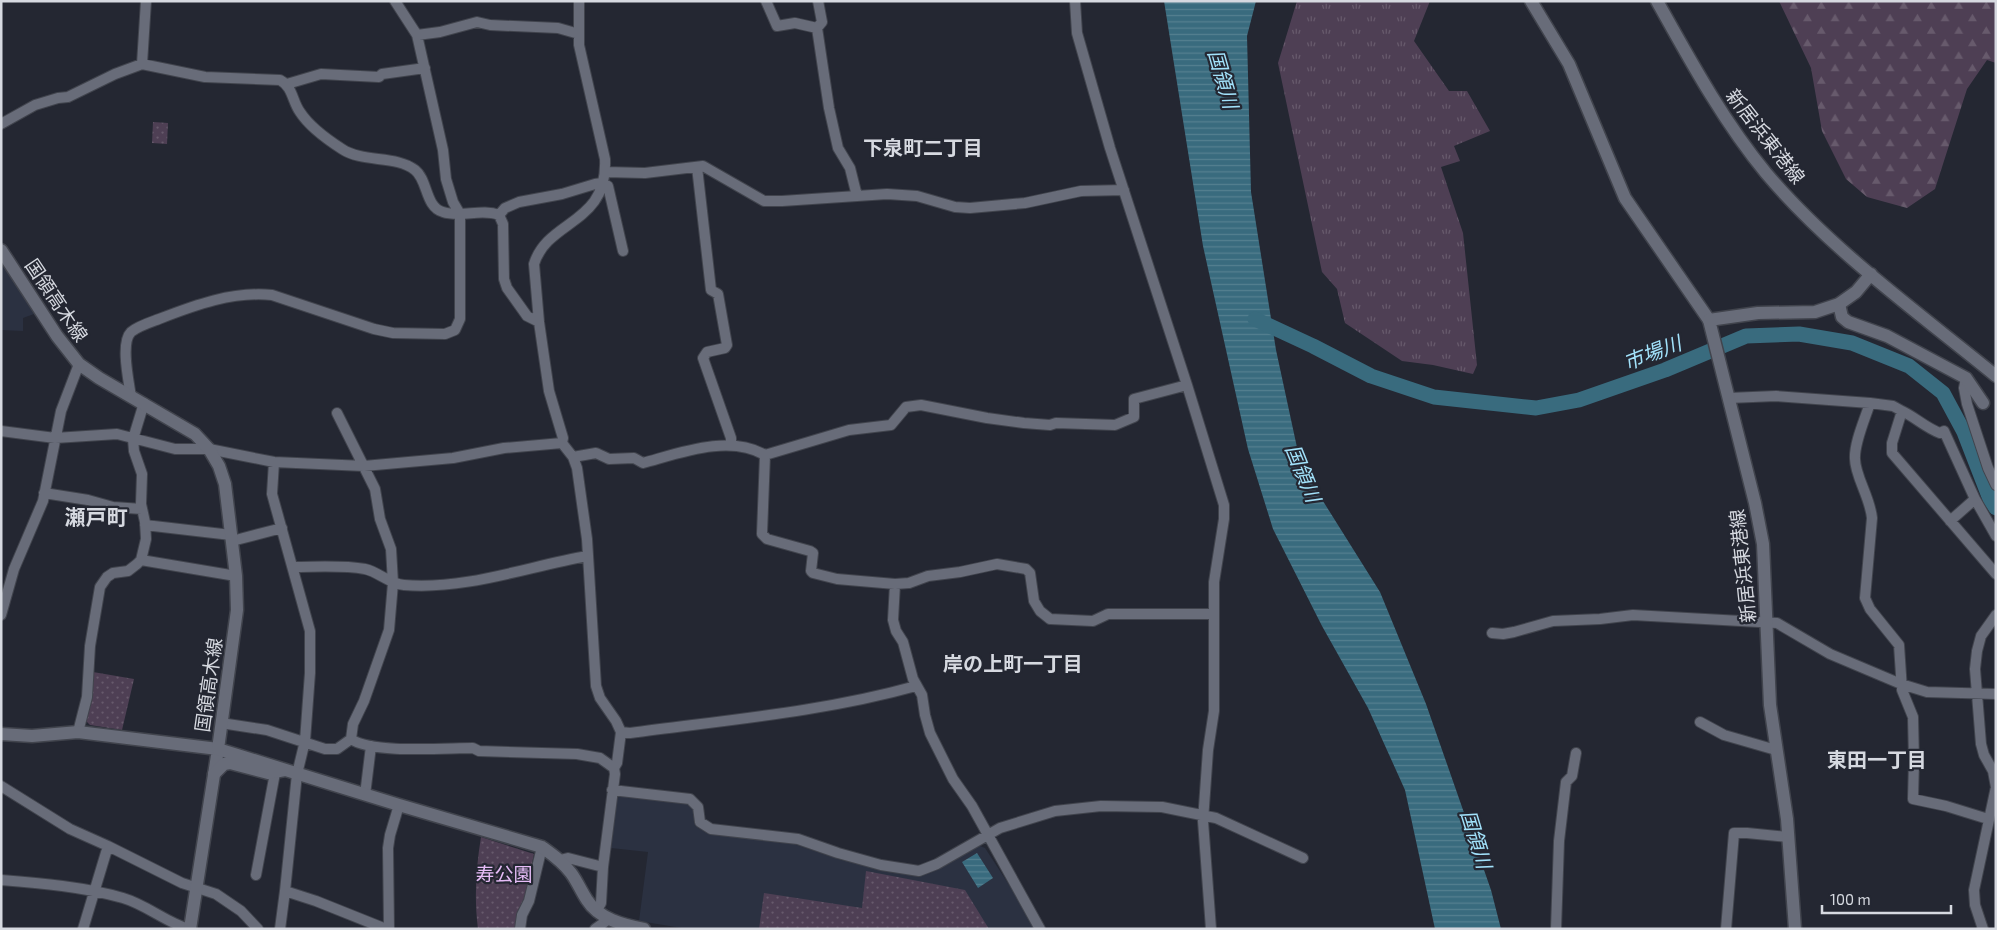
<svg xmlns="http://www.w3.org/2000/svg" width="1997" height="930" viewBox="0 0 1997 930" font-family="'Exo 2','Noto Sans JP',sans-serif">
<defs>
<pattern id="grass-tufts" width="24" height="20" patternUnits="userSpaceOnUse" patternTransform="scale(1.25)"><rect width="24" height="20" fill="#4e3f54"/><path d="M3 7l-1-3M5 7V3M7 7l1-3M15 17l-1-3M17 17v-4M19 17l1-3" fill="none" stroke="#675a6c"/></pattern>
<pattern id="forest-firs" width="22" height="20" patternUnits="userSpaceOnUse" patternTransform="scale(1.25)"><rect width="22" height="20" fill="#4e3f54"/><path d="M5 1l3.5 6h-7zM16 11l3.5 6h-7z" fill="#675a6c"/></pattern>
<pattern id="park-dots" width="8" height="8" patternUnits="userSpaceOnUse" patternTransform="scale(1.25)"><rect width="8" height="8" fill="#4e3f54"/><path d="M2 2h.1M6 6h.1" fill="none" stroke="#675a6c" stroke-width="1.8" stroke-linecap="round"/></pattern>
<pattern id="water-rules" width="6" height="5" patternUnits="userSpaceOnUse" patternTransform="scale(1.25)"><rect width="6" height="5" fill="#396b7e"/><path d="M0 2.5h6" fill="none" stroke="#558090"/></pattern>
</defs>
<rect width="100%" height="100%" fill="#242732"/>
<path fill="#2b3141" d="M 1,261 L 34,314 L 23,318 L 23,331 L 1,330 Z
M 617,793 L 689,803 L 696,810 L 698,828 L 791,843 L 841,860 L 917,875 L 980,846 L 985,848 L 1017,897 L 1034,929 L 688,929 L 639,921 L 648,852 L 611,848 Z"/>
<path fill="url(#grass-tufts)" d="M 1297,1 L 1430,1 L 1414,41 L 1449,91 L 1467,91 L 1490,131 L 1454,146 L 1460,161 L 1441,167 L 1463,233 L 1477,365 L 1473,374 L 1433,365 L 1402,361 L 1345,323 L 1337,289 L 1322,272 L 1278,63 Z"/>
<path fill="url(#forest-firs)" d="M 1779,1 L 1996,1 L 1996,63 L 1987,60 L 1967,89 L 1935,189 L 1907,208 L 1867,197 L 1846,179 L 1822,131 L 1811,68 Z"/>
<path fill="url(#park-dots)" d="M 153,122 L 168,123 L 167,144 L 152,143 Z
M 93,672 L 134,679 L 122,730 L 90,725 L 86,721 Z
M 481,837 L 534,854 L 518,929 L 478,929 C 474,899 476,867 481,837 Z
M 866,871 L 965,890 L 989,929 L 759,929 L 764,893 L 862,908 Z"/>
<path fill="url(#water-rules)" d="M 1164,1 L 1256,1 L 1247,36 L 1251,192 L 1276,350 L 1301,466 L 1380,592 L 1426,704 L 1491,890 L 1501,929 L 1435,929 L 1405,790 L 1368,708 L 1322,626 L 1273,529 L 1248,449 L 1203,246 Z
M 977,853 L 993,878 L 978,888 L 962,862 Z"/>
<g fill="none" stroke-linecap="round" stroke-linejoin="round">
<path stroke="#396b7e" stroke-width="15" d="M 1255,319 L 1313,346 L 1371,376 L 1434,397 L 1536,408 L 1579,400 L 1665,370 L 1746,336 L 1799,334 L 1852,343 L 1909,366 L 1943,393 L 1964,432 L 1990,499 L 1996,508"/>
<g stroke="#41444d" stroke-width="12">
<path id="minor" d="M 579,1 L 579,45 L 605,159 C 608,225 548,219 534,264 L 539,322 L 549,391 L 563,438 L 562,443 L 573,457 L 577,468 L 587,539 L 596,686 L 600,698 L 616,721 L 621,732 L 617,763 L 614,768 L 615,774 L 603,867
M 766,1 L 777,26 L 795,23 L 817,28 L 829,108 L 838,148 L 850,168 L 857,196
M 1075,1 L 1077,33 L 1110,148 L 1187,385 L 1224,505 L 1224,519 L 1214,582 L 1214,711 L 1208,750 L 1203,821 L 1211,929
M 817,28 L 822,22 L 818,1
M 417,35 L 440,32 L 477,22 L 490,25 L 558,28 L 579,34
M 142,64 L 146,1
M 287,84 L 321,74 L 379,77 L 382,74 L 425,68
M 1,124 L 35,105 L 58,98 L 68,97 L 115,74 L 142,64 L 205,77 L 280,80 C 293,87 292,101 300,112 C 309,126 328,140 342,149 C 363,163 396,155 415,170 C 428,180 425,207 443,212 C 461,218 482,208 499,215 L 505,208 L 519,202 L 562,194 L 595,184 L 602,183 L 608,186 L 623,251
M 697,167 L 711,290 L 718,294 L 727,345 L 725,348 L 707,352 L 703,358 L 731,438 L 731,445
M 606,172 L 645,173 L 703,166 L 764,201 L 782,201 L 887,194 L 917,196 L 955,207 L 970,208 L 1025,203 L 1081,191 L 1124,190
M 499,215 L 503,224 L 504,279 L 507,288 L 527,316 L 539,322
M 1966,378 L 1964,388 L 1967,404 L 1988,468 L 1996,485
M 131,397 C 129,382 120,343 131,332 C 138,326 151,322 159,319 C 195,305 233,291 272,295 L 374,329 L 393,333 L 445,334 L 455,330 L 460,319 L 460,214 L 453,202 L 446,179 L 443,150 L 417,35 L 395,1
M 1729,398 L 1776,396 L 1870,403 L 1893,406 L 1902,411 L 1892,443 L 1892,453 L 1996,574
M 1870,403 C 1865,419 1854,443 1855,459 C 1855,476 1870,497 1872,518 L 1865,598 L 1870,609 L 1899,645 L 1902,690 L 1913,717 L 1914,761 L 1913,799 L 1946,806 L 1988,819
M 1902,411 C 1915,417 1926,428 1940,433 L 1944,431 L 1975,499 L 1950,521
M 337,413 L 375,489 L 380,519 L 391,549 L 393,583 L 389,630 L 364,701 L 353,724 L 351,739
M 1,431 L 55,438 L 117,434 L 175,449 L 209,449 L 274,462 L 364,466 L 453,458 L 504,448 L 562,443
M 765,455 L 762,534 L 767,539 L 810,551 L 813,553 L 811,571 L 813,573 L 837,579 L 895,584 L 909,583 L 928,576 L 960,572 L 997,564 L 1026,569 L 1030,573 L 1034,601 L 1040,611 L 1050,619 L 1093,621 L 1108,614 L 1214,614
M 573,457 L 596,453 L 609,459 L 634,458 L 643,463 C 680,453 729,434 765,455 L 849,430 L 891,425 L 906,407 L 921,405 L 987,418 L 1024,423 L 1050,425 L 1056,423 L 1115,425 L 1134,417 L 1134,399 L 1187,385
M 274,462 L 272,494 L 310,631 L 310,673 L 305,741 L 297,774 L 285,891 L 280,929
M 44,493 L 88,500 L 113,507 L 142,509
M 1975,499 L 1996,536
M 145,525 L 231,535
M 232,541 L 282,528
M 141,560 L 236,576
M 293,567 C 317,567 342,565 365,569 C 379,572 389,584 404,585 C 466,590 526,567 587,556
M 895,584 L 893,620 L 896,631 L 903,642 L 913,679 L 922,695 L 925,715 L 930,733 L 953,779 L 972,806 L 1040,929
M 1,615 L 14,569 L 43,501 L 61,411 L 79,364
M 1492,633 L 1503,634 L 1514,632 L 1553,621 L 1600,619 L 1633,615 L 1777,623 L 1830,654 L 1901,684 L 1927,692 L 1996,694
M 1700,722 L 1724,735 L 1776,750
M 221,723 L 267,730 L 325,749 L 337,749 L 351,739 C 372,754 445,748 473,748 L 479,751 L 577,754 L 600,758 L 614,768
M 78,732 L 87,697 L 90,646 L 100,587 L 107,577 L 113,573 L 128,571 L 137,564 L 141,560 L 146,539 L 145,522 L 141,504 L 142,474 L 134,451 L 133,439 L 144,403
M 621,732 L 630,733 C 726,720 823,712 916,686
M 1,786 L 70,829 L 108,846 L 182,883 L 216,894 L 241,911 L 258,929
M 612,790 L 690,799 L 698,807 L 700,822 L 711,829 L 798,839 L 838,853 L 881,865 L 919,871 L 937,864 L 1000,828 L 1055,811 L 1101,806 L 1162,807 L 1216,818 L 1303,858
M 365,795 L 371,746
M 560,860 L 568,858 L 603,867 L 601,903 L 596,911
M 256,875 L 275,773
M 1,880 C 40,883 85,887 123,898 C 147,905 165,922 189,929
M 285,891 L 316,901 L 386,929
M 83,929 L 108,846
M 389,929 L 388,848 L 390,835 L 399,805
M 520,929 L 522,915 L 529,901 L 542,847
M 595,929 L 609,919
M 1556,929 L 1559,841 L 1566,782 L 1572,776 L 1576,753
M 1726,929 L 1734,833 L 1747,833 L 1788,837
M 1983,929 L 1975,905 L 1974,890 L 1996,787 L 1993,771 L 1984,755 L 1981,744 L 1975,669 L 1977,651 L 1981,636 L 1996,615"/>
</g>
<g stroke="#41444d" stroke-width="15">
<path id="tertiary" d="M 1531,1 L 1569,64 L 1625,198 L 1709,320
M 1839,304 L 1842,317 L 1848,322 L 1887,336 L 1966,378 L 1983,403
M 1,734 L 32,736 L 78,732 L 218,749 L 190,929"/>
</g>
<g stroke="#41444d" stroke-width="15">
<path id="secondary" d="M 1657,1 C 1690,60 1723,121 1766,173 C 1830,249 1919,313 1996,376
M 1,250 L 57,336 L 79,364 L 99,378 L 195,434 L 209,449 L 219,466 L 225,484 L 236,576 L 237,610 L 218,749 L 399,805 L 542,847 C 553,855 563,862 571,873 C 577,881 581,891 587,900 C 599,919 623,925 644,929
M 214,774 L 224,764 L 230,763 L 268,773 L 285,770
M 1795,929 L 1787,819 L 1770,705 L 1763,544 L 1755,503 L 1709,320 L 1758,313 L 1815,312 L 1839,304 L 1856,292 L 1871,274"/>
</g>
<use href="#minor" stroke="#686c79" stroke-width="10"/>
<use href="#tertiary" stroke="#686c79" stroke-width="12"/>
<use href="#secondary" stroke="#686c79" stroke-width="12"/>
</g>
<g text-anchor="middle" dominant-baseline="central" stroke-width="4.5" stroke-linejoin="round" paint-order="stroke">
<g font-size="19" fill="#d6d9e0" stroke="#242732">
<text transform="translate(1766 136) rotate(52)">新居浜東港線</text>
<text transform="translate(57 300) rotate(56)">国領高木線</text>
<text transform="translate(1742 566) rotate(-96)">新居浜東港線</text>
<text transform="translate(208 685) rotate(-82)">国領高木線</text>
</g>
<g font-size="19" fill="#e6bcf7" stroke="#242732">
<text x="504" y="873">寿公園</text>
</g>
<g font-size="20" font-style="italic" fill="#a2e2fb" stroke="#242732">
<text transform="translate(1224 79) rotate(74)">国領川</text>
<text transform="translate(1652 352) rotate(-21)">市場川</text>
<text transform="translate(1304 473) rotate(68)">国領川</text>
<text transform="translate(1477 839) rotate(73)">国領川</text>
</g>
<g font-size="20" font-weight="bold" fill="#d6d9e0" stroke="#242732">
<text x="923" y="147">下泉町二丁目</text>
<text x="1013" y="663">岸の上町一丁目</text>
<text x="1877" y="759">東田一丁目</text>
</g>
<g font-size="21" font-weight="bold" fill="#d6d9e0" stroke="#242732">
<text x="96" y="516">瀬戸町</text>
</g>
</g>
<rect width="1997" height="930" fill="none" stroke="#d6d9e0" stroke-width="5"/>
<path d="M1822 905v8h129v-8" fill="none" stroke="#d6d9e0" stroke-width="2.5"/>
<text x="1830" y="905" font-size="15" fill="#d6d9e0" stroke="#242732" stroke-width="4" paint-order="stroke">100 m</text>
</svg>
